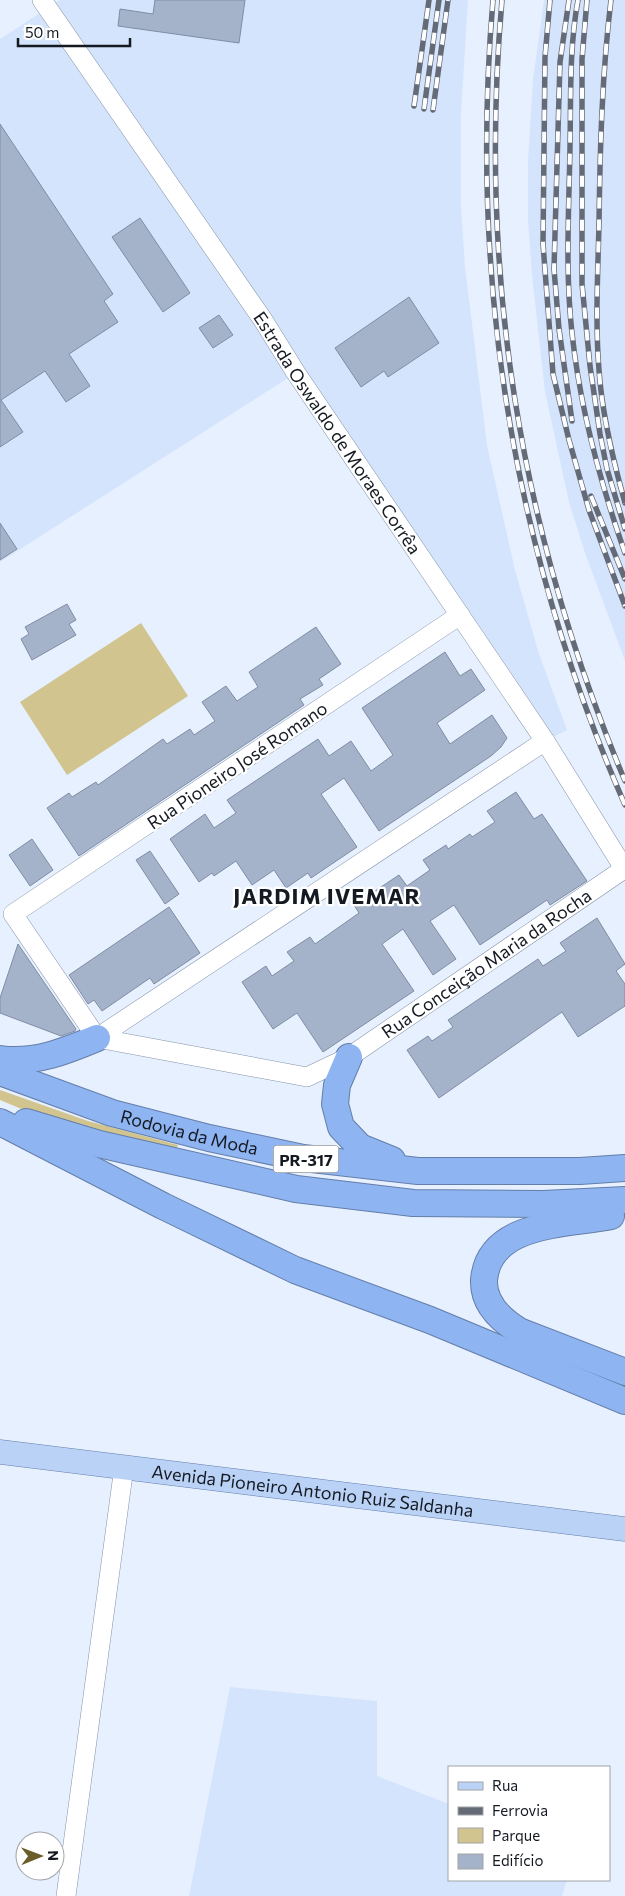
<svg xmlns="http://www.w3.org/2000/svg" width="625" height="1896" viewBox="0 0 625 1896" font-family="Commissioner,sans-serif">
<rect width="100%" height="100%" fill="#e7f0ff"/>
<path fill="#d5e4fd" d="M 60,0 L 468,0 L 461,114 L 461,207 L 465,267 L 487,445 L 515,570 L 539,654 L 567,730 L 545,741 L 296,373 L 0,562 L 0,39 Z
M 544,0 L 625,0 L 625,661 L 585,553 L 569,502 L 545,392 L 532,275 L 528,220 L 528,161 L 533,80 Z
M 230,1687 L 377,1701 L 377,1776 L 449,1804 L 449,1880 L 567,1880 L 562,1896 L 189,1896 Z"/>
<path fill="#d2c48e" d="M 141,623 L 188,696 L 67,775 L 20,702 Z
M 0,1090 L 88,1121 L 178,1145 L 175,1154 L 24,1110 L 0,1100 Z"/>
<path fill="#a5b3ca" stroke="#7f8da3" d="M 155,0 L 245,0 L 239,43 L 118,26 L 120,9 L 153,14 Z
M 0,124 L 113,294 L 104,301 L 118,322 L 69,354 L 90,386 L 66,402 L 45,371 L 1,400 L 23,432 L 0,447 Z
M 140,218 L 190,293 L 163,312 L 112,237 Z
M 409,297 L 439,343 L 388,377 L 384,371 L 361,387 L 335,348 Z
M 219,315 L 233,335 L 213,348 L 199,328 Z
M 0,523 L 17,549 L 0,560 Z
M 67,604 L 76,620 L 69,624 L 76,635 L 32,660 L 21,639 L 29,634 L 25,627 Z
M 316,627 L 341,664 L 319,679 L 323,685 L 300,699 L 304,705 L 79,856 L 47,808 L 69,793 L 72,797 L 96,782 L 98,785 L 163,739 L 167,744 L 190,729 L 194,735 L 215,721 L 202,702 L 226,686 L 237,701 L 258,687 L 249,672 Z
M 445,652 L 460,676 L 471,669 L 485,690 L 437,723 L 450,744 L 492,715 L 507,738 L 501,747 L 491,756 L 379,831 L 344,778 L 321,794 L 357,847 L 311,878 L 308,873 L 286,888 L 274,870 L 252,885 L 236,861 L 214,876 L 212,873 L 199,882 L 170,839 L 205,814 L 214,828 L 236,813 L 227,800 L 318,739 L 329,756 L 351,741 L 371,771 L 393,755 L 362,708 Z
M 516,792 L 534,819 L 542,814 L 587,881 L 550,905 L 547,900 L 480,945 L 454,905 L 430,921 L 456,959 L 433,975 L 403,929 L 382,944 L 414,991 L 323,1052 L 297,1013 L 273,1029 L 242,982 L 266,966 L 272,976 L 294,961 L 287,952 L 310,937 L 315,944 L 359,913 L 354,905 L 399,875 L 407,886 L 430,870 L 423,860 L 446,845 L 448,849 L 470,834 L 472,837 L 495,822 L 487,811 Z
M 32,839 L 53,870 L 30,886 L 9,855 Z
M 150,851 L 179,894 L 165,904 L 136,860 Z
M 169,907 L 200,953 L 154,984 L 150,978 L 102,1011 L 94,1000 L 88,1004 L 69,975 Z
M 597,918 L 625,964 L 616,971 L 625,984 L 625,1006 L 578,1037 L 562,1012 L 439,1098 L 407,1050 L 428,1036 L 432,1041 L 453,1027 L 448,1020 L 538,959 L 543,966 L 566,951 L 560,943 Z
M 18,944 L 76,1029 L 75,1031 L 61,1036 L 0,1013 L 0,998 Z"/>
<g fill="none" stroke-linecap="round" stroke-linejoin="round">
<g stroke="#8593a9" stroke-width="20">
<g id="minor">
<path id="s1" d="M 42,0 L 263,320 L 296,373 L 545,741 L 625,870"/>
<path id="s2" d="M 460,615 L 13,914 L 97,1038 L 307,1077 L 349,1057 L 624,869"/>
<path d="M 97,1038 L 545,741"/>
<path d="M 66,1896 L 124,1467"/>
</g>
</g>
<g stroke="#647ea9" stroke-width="25">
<g id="major">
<path id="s3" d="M 0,1452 L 625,1529"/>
</g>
</g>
<g stroke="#647ea9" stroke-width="28">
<g id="highway">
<path d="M 349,1057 L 337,1085 L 335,1104 L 341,1127 L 360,1147 L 392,1160"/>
<path d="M 0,1059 C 34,1064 66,1051 97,1038"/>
<path id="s4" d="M 0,1072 L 112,1113 L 209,1138 L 303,1158 L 418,1171 L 580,1171 L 625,1168"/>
<path d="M 0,1122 L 163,1206 L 295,1270 L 430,1320 L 625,1401"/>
<path d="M 26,1122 L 99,1144 L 296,1189 L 413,1203 L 543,1204 L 625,1200"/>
<path d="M 611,1216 C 569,1225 489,1221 484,1280 C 483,1304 501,1320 519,1331 L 625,1372"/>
</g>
</g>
<use href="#minor" stroke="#fff" stroke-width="19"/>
<use href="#major" stroke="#bbd2f7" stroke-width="24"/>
<use href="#highway" stroke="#8eb4f1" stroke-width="26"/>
<g stroke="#656b76" stroke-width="5.5">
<path id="rail" d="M 493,0 C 469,280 512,547 625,805
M 502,0 C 478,273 519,529 625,781
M 550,0 L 545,57 L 543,244 L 553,374 L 569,440 L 589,510 L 625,606
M 569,0 L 560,62 L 554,269 L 559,329 L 572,421
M 578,0 C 569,49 571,98 570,147 C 569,209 565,271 572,333 C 580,408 600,482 625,553
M 587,0 L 582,59 L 582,284 L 590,366 L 600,434 L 607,469 L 625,529
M 611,0 C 602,74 600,148 599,223 C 598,271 595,321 599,370 C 602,415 613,460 625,503
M 414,106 L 429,0
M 424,109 L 439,0
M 433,110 L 448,0
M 591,496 L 625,579"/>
</g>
<use href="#rail" stroke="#fff" stroke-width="4" stroke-dasharray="11" stroke-linecap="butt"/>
</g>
<g text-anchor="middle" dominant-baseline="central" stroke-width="4.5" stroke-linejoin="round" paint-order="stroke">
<rect fill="#fff" stroke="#5b5f64" stroke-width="1" x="273.5" y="1145.5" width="65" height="27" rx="4"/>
<g font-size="16" font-weight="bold" fill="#151a22">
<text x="306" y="1159">PR-317</text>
</g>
<g font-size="18" fill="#151a22" stroke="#fff">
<text stroke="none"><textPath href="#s1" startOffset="524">Estrada Oswaldo de Moraes Corrêa</textPath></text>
<text transform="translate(237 765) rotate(-34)">Rua Pioneiro José Romano</text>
<text stroke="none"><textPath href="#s2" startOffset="1114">Rua Conceição Maria da Rocha</textPath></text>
<text stroke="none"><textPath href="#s4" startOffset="199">Rodovia da Moda</textPath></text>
<text stroke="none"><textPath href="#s3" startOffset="315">Avenida Pioneiro Antonio Ruiz Saldanha</textPath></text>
</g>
<g font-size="22" font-weight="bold" letter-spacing="1" fill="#151a22" stroke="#fff">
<text x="327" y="895">JARDIM IVEMAR</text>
</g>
</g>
<rect x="448" y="1766" width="162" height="115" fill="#ffffff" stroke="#a1a3a7"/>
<rect x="458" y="1782" width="25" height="8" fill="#bbd2f7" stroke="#a1a3a7"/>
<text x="492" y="1791" font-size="15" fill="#151a22">Rua</text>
<rect x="458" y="1807" width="25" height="8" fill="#656b76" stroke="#a1a3a7"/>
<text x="492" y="1816" font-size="15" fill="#151a22">Ferrovia</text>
<rect x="458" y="1828" width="25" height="15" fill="#d2c48e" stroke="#a1a3a7"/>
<text x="492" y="1841" font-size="15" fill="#151a22">Parque</text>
<rect x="458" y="1854" width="25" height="15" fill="#a5b3ca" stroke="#a1a3a7"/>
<text x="492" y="1866" font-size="15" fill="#151a22">Edifício</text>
<g transform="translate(40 1856) rotate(89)"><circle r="24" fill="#ffffff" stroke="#a1a3a7"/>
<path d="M0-4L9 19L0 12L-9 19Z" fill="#6a5d2a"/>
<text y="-8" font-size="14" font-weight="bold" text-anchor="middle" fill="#151a22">N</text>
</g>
<path d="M18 38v8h112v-8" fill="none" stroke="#151a22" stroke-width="2.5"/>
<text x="25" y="38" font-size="15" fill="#151a22" stroke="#ffffff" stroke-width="4" paint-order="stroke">50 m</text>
</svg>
